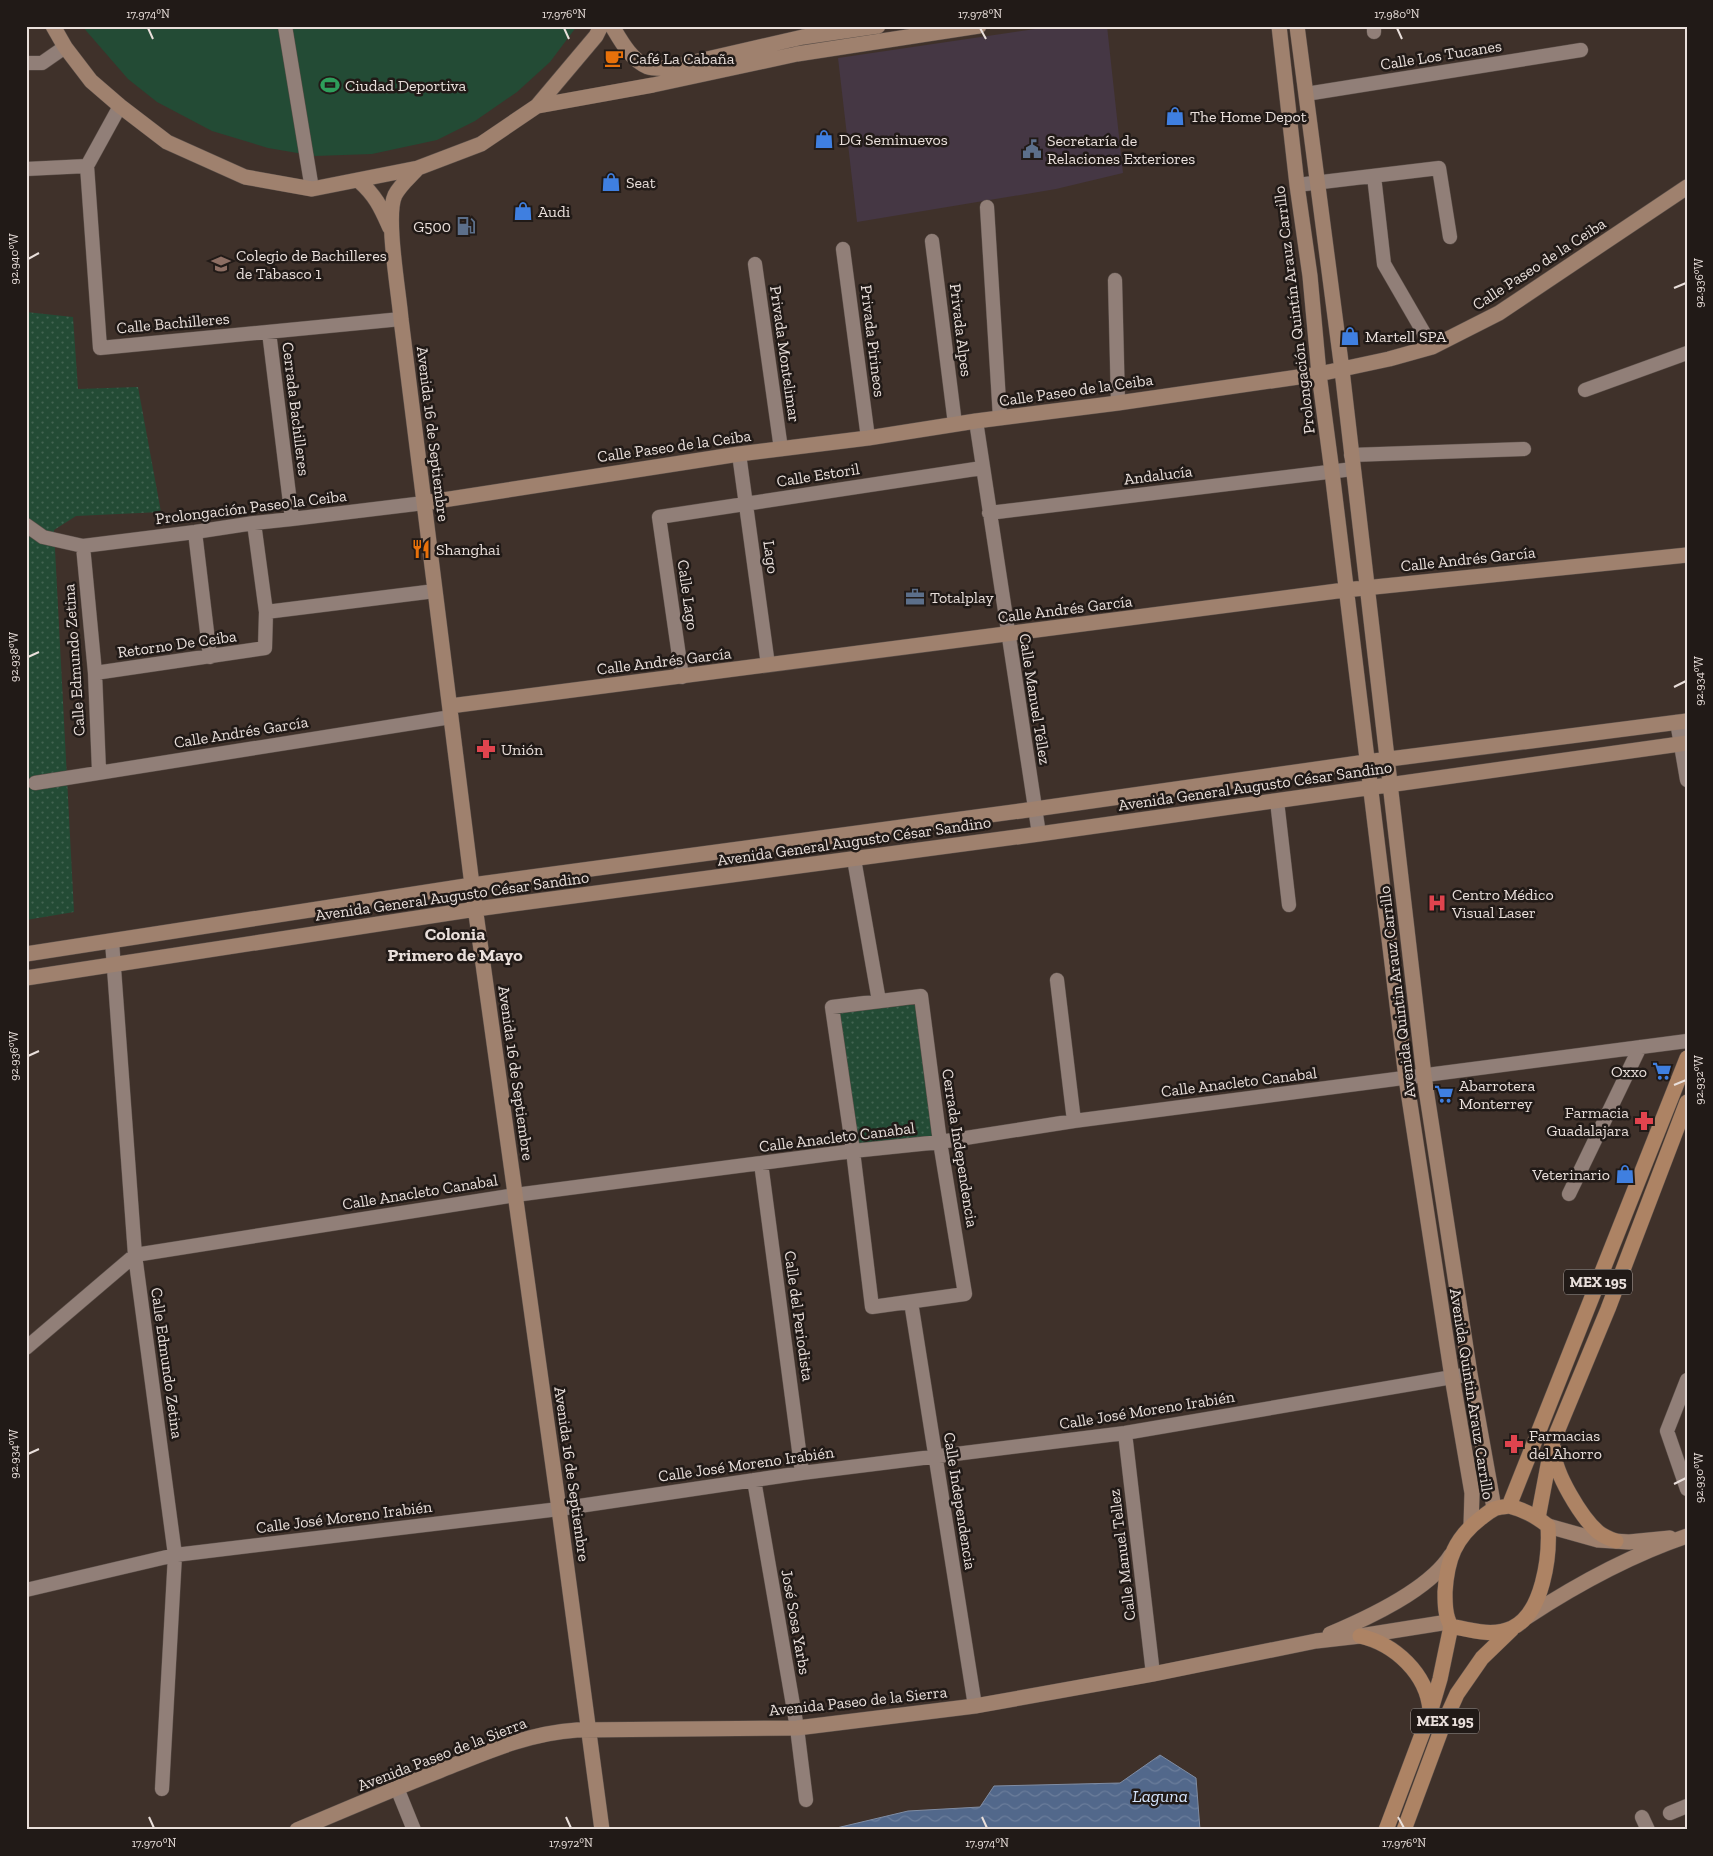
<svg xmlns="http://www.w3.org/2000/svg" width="1713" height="1856" viewBox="0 0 1713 1856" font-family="'Zilla Slab',serif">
<defs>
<pattern id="park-dots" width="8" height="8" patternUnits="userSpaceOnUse" patternTransform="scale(1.25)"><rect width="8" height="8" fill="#234b35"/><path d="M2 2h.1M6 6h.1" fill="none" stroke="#436452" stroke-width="1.8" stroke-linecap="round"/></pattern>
<pattern id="water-waves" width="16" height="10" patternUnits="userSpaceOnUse" patternTransform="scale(1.25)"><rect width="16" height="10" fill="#52688b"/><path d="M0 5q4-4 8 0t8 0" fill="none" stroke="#6b7d9b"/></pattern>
</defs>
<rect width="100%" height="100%" fill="#3f312a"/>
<path fill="#453744" d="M 1035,26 L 1107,26 L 1123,173 L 1056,189 L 857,222 L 838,58 L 1035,29 Z"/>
<path fill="#234b35" d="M 82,26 L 577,26 L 550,62 L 517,92 L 475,121 L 437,140 L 372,154 L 315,156 L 268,148 L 212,131 L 157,102 L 128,79 Z"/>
<path fill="url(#park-dots)" d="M 26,312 L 73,317 L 78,389 L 138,387 L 161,512 L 76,516 L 54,530 L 74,912 L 26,920 Z
M 921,996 L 940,1142 L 853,1151 L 832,1007 Z"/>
<path fill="url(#water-waves)" stroke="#7f8ca3" d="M 1160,1755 L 1196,1778 L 1200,1830 L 828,1830 L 908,1811 L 980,1807 L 994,1786 L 1120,1783 Z"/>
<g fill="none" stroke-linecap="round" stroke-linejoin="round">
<g stroke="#5c504a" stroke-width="15">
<path id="street" d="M 285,26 L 312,189
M 1374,26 L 1374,32
M 26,63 L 42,63 L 65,47
M 1306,94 L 1581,50
M 87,166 L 100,348 L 401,319
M 87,166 L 120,106
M 26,169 L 87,166
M 1374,176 L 1384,264 L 1432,347
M 1297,185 L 1439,168 L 1450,237
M 987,207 L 1000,418
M 932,241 L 955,424
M 843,249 L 868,438
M 755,264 L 781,449
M 1115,280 L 1118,403
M 269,332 L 292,519
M 1585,390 L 1687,353
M 976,421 L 1039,834
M 739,454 L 768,665
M 1351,455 L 1524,449
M 989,513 L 1353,469
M 26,525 L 43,537 L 83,546 L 195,532 L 254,523 L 292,519 L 424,503
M 195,532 L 210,657
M 83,546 L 95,673 L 99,771
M 266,612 L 435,591
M 95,673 L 265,648 L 266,612 L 254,523
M 682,677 L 659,517 L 982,468
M 1677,722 L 1687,780
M 35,783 L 451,717
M 1277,801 L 1289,905
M 854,859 L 879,1001
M 112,941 L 135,1255 L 175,1555 L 162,1789
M 1057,980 L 1074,1121
M 921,996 L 940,1142 L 965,1294 L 872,1307 L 853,1151 L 832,1007 Z
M 761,1163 L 802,1473
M 1569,1194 L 1640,1047
M 911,1302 L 975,1706
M 26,1348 L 135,1255 L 515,1195 L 853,1151 L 940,1142 L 1074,1121 L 1687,1041
M 1687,1380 L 1667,1431 L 1687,1489
M 1125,1433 L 1153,1674
M 754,1480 L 797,1728 L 806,1800
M 26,1590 L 175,1555 L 559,1509 L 802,1473 L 1125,1433 L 1470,1374
M 397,1788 L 414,1830
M 1670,1813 L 1687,1806
M 1642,1817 L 1648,1830"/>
</g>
<g stroke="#5c504a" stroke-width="16">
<path id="secondary" d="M 53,26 L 65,47 L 91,81 L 120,106 L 167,142 L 245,177 L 312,189 L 418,168 L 481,144 L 537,106 L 596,36 L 601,26
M 612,26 C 621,41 631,60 648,67 C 654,69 662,68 668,68 L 803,37 L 878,26
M 1279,26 L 1297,185 L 1310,276 L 1319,374 L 1332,472 L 1406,1078 L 1452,1377 L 1472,1493 L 1471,1526
M 1297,26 L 1342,370 L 1424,1076 L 1470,1374 L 1494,1508
M 537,106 L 653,85 L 797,54 L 979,26
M 418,168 C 410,177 400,185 395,195 C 385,216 399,293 401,319 L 472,885 L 559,1509 L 602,1830
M 359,181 C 376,196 381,208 390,228
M 424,503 L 739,454 L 868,438 L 976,421 L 1118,403 L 1319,374 L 1389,359 L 1432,347 L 1499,313 L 1687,187
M 450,706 L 1345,590 L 1687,555
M 26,954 L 472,885 L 1035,809 L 1366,762 L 1687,721
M 26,978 L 476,909 L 1039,834 L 1687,743
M 1548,1526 L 1598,1540 L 1629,1542 L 1670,1538
M 1527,1617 C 1576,1585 1631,1555 1687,1536
M 1330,1634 C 1368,1618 1429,1590 1451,1555
M 297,1830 C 344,1810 391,1790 439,1771 C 484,1753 528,1733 577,1730 L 797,1728 L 975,1706 L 1153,1674 L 1316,1641 L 1360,1636 L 1448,1622"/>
</g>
<g stroke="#5c504a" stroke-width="16">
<path id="primary" d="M 1554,1449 C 1553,1472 1582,1518 1598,1532 C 1603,1536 1610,1539 1616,1541
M 1509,1506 L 1687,1058
M 1509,1506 C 1525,1510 1536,1516 1548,1526 C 1550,1556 1543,1614 1512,1628 C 1493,1637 1470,1630 1451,1626 C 1445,1616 1445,1603 1445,1592 C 1447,1559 1455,1538 1481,1518 C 1485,1515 1490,1511 1494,1509 C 1498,1507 1505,1507 1509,1506 Z
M 1538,1518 L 1552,1444 L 1608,1309 L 1687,1102
M 1360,1636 C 1395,1644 1427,1674 1430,1710
M 1386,1830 L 1430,1713 L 1440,1679 L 1451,1626
M 1404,1830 L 1443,1725 L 1457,1694 L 1482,1658 L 1512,1629"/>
</g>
<use href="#street" stroke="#917f78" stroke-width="14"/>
<use href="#secondary" stroke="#9f816e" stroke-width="15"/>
<use href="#primary" stroke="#ad8364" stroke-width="15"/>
</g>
<path fill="none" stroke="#e9dfdb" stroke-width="2" d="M 148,28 L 153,39M 564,28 L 569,39M 980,28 L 986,39M 1397,28 L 1402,39M 28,259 L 39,253M 1674,288 L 1686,283M 28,657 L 39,652M 1674,687 L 1686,681M 28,1056 L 39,1051M 1674,1085 L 1686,1080M 28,1454 L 39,1449M 1674,1484 L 1686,1478M 149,1817 L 154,1828M 566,1817 L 571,1828M 982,1817 L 987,1828M 1398,1817 L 1404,1828"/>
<defs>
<g id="cafe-bare" transform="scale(1.5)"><path d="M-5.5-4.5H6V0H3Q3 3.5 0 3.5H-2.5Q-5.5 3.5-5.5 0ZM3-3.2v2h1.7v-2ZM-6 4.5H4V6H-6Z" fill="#e8710a" stroke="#211a17" stroke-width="2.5" paint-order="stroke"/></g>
<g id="stadium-bare" transform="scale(1.5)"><path d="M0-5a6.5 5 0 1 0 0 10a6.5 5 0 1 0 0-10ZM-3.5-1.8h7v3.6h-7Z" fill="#2e9e5b" stroke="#211a17" stroke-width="2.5" paint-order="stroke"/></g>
<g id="shop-bare" transform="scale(1.5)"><path d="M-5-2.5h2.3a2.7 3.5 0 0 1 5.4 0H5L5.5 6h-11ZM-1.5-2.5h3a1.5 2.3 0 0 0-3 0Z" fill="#3f7fe0" stroke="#211a17" stroke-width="2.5" paint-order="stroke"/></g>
<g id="civic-bare" transform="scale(1.5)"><path d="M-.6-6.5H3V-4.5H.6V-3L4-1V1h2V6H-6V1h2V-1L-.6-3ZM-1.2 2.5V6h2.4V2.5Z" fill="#5c6f8a" stroke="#211a17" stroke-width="2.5" paint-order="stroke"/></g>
<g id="fuel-bare" transform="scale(1.5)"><path d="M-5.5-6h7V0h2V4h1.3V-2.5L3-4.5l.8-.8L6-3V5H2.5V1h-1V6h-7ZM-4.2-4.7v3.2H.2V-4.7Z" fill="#5c6f8a" stroke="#211a17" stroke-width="2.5" paint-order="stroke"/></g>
<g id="university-bare" transform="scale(1.5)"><path d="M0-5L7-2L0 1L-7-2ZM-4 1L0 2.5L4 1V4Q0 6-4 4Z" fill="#8d6e63" stroke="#211a17" stroke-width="2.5" paint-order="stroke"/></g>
<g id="restaurant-bare" transform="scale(1.5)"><path d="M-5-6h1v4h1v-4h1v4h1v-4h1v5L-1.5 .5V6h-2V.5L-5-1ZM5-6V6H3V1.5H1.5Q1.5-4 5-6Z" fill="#e8710a" stroke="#211a17" stroke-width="2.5" paint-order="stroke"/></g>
<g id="office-bare" transform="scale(1.5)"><path d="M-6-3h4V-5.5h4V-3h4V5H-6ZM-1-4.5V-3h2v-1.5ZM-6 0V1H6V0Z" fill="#5c6f8a" stroke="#211a17" stroke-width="2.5" paint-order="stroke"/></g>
<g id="pharmacy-bare" transform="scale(1.5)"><path d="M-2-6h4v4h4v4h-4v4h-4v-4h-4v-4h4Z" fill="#e0444e" stroke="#211a17" stroke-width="2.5" paint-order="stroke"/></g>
<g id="hospital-bare" transform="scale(1.5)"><path d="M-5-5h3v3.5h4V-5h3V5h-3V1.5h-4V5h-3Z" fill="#e0444e" stroke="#211a17" stroke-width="2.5" paint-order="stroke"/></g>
<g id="supermarket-bare" transform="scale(1.5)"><path d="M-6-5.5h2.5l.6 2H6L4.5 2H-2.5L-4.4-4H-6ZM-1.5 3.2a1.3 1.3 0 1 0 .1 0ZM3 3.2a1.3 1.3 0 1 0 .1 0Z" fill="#3f7fe0" stroke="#211a17" stroke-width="2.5" paint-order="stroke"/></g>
</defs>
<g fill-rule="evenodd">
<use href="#cafe-bare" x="614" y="58"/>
<use href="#stadium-bare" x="330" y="85"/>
<use href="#shop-bare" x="1175" y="116"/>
<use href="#shop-bare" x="824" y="139"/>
<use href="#civic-bare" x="1032" y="149"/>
<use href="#shop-bare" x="611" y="182"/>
<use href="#shop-bare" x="523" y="211"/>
<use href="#fuel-bare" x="466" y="226"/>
<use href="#university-bare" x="221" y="264"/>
<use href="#shop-bare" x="1350" y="336"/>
<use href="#restaurant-bare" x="421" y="549"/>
<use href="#office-bare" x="915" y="597"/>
<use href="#pharmacy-bare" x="486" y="749"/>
<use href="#hospital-bare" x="1437" y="903"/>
<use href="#supermarket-bare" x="1662" y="1071"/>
<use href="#supermarket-bare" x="1444" y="1094"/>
<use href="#pharmacy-bare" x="1644" y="1121"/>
<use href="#shop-bare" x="1625" y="1174"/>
<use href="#pharmacy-bare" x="1514" y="1444"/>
</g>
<g text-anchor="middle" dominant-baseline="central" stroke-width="5" stroke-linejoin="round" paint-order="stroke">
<g fill="#211a17" stroke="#ada4a0" stroke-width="1">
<rect x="1564" y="1269.5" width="68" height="25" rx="4"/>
<rect x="1411" y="1708.5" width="68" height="25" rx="4"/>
</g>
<g font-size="15" font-weight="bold" fill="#e9dfdb">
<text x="1598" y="1282">MEX 195</text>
<text x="1445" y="1721">MEX 195</text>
</g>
<g font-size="16" fill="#e9dfdb" stroke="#211a17">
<text transform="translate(1441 55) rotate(-9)">Calle Los Tucanes</text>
<text transform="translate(1539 264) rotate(-33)">Calle Paseo de la Ceiba</text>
<text transform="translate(1294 310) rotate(-97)">Prolongación Quintín Arauz Carrillo</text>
<text transform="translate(173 323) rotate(-5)">Calle Bachilleres</text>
<text transform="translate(961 330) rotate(83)">Privada Alpes</text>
<text transform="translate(873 341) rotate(83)">Privada Pirineos</text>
<text transform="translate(785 354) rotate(82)">Privada Montelimar</text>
<text transform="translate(1076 390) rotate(-8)">Calle Paseo de la Ceiba</text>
<text transform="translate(296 409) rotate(83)">Cerrada Bachilleres</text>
<text transform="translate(433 434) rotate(83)">Avenida 16 de Septiembre</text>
<text transform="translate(674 446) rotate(-8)">Calle Paseo de la Ceiba</text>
<text transform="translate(818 475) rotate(-9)">Calle Estoril</text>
<text transform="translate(1158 475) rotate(-7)">Andalucía</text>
<text transform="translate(251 507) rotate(-7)">Prolongación Paseo la Ceiba</text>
<text transform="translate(771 557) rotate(82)">Lago</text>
<text transform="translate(1468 559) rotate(-6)">Calle Andrés García</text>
<text transform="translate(688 595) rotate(82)">Calle Lago</text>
<text transform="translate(1065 609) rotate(-7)">Calle Andrés García</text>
<text transform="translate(177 644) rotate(-8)">Retorno De Ceiba</text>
<text transform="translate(74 660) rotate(-94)">Calle Edmundo Zetina</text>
<text transform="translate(664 661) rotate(-7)">Calle Andrés García</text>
<text transform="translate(1035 699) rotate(81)">Calle Manuel Téllez</text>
<text transform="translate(241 732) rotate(-9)">Calle Andrés García</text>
<text transform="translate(1255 786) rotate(-8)">Avenida General Augusto César Sandino</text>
<text transform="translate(854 841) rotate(-8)">Avenida General Augusto César Sandino</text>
<text transform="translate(452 896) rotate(-8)">Avenida General Augusto César Sandino</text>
<text transform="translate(1397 992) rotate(-97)">Avenida Quintin Arauz Carrillo</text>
<text transform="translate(516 1073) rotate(82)">Avenida 16 de Septiembre</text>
<text transform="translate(1239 1082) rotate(-7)">Calle Anacleto Canabal</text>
<text transform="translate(837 1137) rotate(-7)">Calle Anacleto Canabal</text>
<text transform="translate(960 1148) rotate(81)">Cerrada Independencia</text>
<text transform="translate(420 1192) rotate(-9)">Calle Anacleto Canabal</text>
<text transform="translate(799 1316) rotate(82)">Calle del Periodista</text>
<text transform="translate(167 1363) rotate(82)">Calle Edmundo Zetina</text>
<text transform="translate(1472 1394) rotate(81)">Avenida Quintin Arauz Carrillo</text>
<text transform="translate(1147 1410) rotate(-9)">Calle José Moreno Irabién</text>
<text transform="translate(746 1464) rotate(-8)">Calle José Moreno Irabién</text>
<text transform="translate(572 1474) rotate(82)">Avenida 16 de Septiembre</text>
<text transform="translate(960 1501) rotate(81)">Calle Independencia</text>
<text transform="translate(344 1517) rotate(-7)">Calle José Moreno Irabién</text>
<text transform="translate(1122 1555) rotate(-97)">Calle Manuel Tellez</text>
<text transform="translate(796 1622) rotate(80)">José Sosa Yarbs</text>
<text transform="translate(858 1701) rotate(-6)">Avenida Paseo de la Sierra</text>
<text transform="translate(442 1754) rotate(-21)">Avenida Paseo de la Sierra</text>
</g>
<g font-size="16" fill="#e9dfdb" stroke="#211a17" text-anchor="start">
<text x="629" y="58">Café La Cabaña</text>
<text x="345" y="85">Ciudad Deportiva</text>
<text x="1190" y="116">The Home Depot</text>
<text x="839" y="139">DG Seminuevos</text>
<text x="1047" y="140">Secretaría de<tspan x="1047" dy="18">Relaciones Exteriores</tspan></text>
<text x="626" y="182">Seat</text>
<text x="538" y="211">Audi</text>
<text x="451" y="226" text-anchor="end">G500</text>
<text x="236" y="255">Colegio de Bachilleres<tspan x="236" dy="18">de Tabasco 1</tspan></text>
<text x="1365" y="336">Martell SPA</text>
<text x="436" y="549">Shanghai</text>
<text x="930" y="597">Totalplay</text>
<text x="501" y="749">Unión</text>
<text x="1452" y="894">Centro Médico<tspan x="1452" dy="18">Visual Laser</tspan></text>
<text x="1647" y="1071" text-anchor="end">Oxxo</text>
<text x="1459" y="1085">Abarrotera<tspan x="1459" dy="18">Monterrey</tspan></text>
<text x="1629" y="1112" text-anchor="end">Farmacia<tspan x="1629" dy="18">Guadalajara</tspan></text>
<text x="1610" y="1174" text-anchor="end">Veterinario</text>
<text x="1529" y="1435">Farmacias<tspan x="1529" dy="18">del Ahorro</tspan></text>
</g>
<g font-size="18" font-weight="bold" fill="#e9dfdb" stroke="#211a17">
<text x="455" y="934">Colonia<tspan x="455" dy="21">Primero de Mayo</tspan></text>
</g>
<g font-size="18" font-style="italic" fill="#d4e4fc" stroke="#211a17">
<text x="1160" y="1796">Laguna</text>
</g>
</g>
<rect width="1713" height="1856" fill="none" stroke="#211a17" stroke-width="55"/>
<rect x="28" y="28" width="1658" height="1800" fill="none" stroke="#e9dfdb" stroke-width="2"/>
<g font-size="12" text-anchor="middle" fill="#e9dfdb">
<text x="148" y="18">17.974°N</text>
<text x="564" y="18">17.976°N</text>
<text x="980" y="18">17.978°N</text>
<text x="1397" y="18">17.980°N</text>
<text transform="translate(14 259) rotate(-90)" y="4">92.940°W</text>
<text transform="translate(1699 283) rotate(-90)" y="4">92.936°W</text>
<text transform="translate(14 657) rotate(-90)" y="4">92.938°W</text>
<text transform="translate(1699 681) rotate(-90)" y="4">92.934°W</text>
<text transform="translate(14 1056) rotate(-90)" y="4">92.936°W</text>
<text transform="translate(1699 1080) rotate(-90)" y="4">92.932°W</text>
<text transform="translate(14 1454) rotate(-90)" y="4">92.934°W</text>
<text transform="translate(1699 1478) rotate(-90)" y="4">92.930°W</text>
<text x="154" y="1847">17.970°N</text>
<text x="571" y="1847">17.972°N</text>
<text x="987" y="1847">17.974°N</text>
<text x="1404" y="1847">17.976°N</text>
</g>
</svg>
